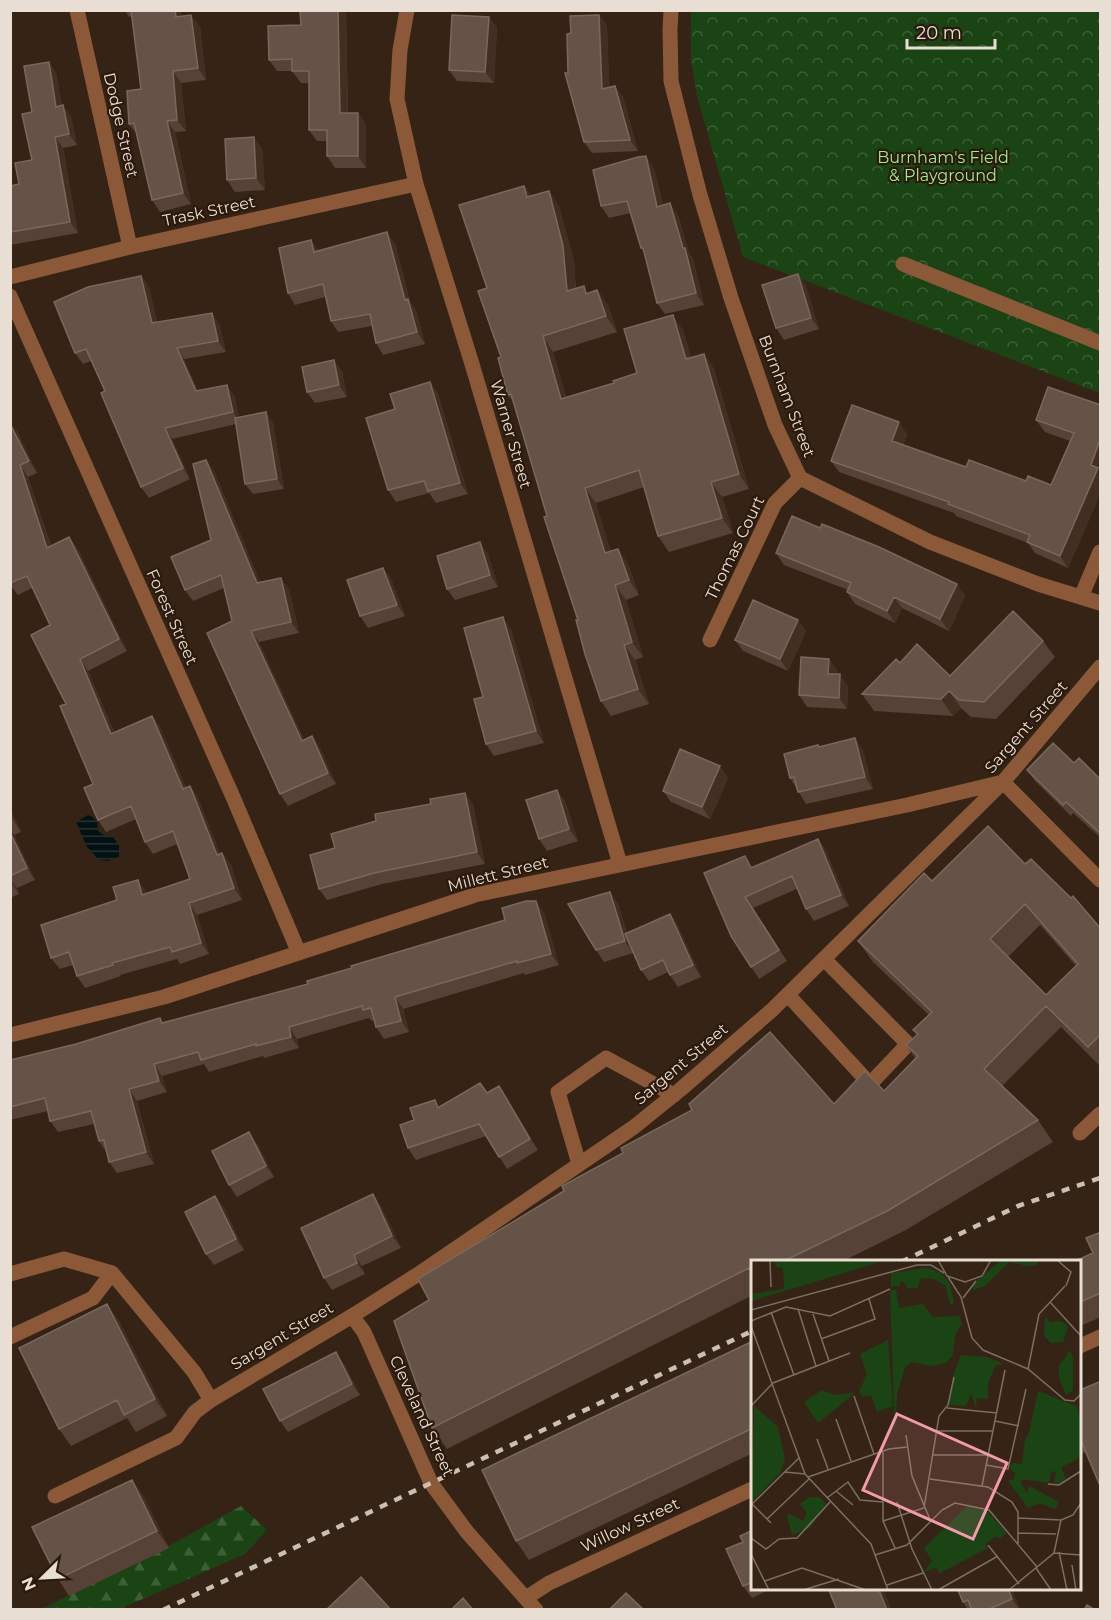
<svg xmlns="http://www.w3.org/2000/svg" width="1111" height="1620" viewBox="0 0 1111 1620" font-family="Montserrat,sans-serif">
<defs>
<pattern id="forest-firs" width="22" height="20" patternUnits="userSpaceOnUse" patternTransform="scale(1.5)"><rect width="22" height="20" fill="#1b4415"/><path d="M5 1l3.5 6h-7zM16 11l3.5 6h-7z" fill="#3c5f36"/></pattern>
<pattern id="park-crowns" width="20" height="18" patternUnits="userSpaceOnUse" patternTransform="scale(1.5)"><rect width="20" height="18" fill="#1b4415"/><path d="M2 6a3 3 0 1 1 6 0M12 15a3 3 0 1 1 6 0" fill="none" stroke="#3c5f36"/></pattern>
<pattern id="water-rules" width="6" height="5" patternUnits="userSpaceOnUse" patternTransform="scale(1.5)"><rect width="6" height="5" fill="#021112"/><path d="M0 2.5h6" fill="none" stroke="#273334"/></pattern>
</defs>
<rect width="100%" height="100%" fill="#352415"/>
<path fill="url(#forest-firs)" d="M 241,1506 L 267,1530 L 245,1554 L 120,1609 L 39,1610 L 167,1547 Z"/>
<path fill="url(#park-crowns)" d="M 691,10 L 1100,11 L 1100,393 L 743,257 L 697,96 L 691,60 Z"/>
<path fill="url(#water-rules)" d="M 88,815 L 91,816 L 97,821 L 98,831 L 105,836 L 113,837 L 119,845 L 119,857 L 108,861 L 99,860 L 87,847 L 76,822 Z"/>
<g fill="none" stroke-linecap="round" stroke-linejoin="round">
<path stroke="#8b5938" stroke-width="15" d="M 903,264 L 1100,343
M 1081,597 L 1100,552
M 788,995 L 870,1084 L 908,1044 L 824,959
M 579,1164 L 558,1092 L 606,1058 L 674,1095
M 10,1274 L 64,1259 L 112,1273 L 194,1372 L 211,1400 L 195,1412 L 176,1438 L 55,1496
M 10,1337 L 93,1298 L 112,1273"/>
<path stroke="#8b5938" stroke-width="15" d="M 77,10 L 130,247
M 407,10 L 400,50 L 397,99 L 416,184 L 472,364 L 620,864
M 671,10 L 670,30 L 671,81 L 700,195 L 731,298 L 775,425 L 800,478 L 930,542 L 1038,584 L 1100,603
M 10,277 L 130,247 L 416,184
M 10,296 L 233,797 L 299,953
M 710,640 L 775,503 L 800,478
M 10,1035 L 164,997 L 475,895 L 907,805 L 1003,782 L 1100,880
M 1080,1133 L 1100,1114
M 352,1316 L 364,1332 L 431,1483 L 467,1532 L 536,1610
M 1080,1346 L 1100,1337
M 211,1400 L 352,1316 L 420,1273 L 634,1127 L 681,1089 L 772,1010 L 1003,782 L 1100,667
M 526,1598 L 549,1583 L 752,1489"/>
<path stroke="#cbbfb4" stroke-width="4.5" stroke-dasharray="8 8" stroke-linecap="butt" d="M 901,1262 L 1018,1206 L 1100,1178
M 163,1610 L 752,1331"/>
</g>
<path fill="#564236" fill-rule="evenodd" d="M 10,10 L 24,10 L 10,13 Z
M 125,10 L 181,10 L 182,17 L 191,15 L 200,27 L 206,80 L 181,83 L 186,131 L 175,132 L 191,204 L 160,212 L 152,200 L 137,134 L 129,124 L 141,89 L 132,16 L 129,17 Z
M 300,10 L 346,10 L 348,113 L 358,113 L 366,124 L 366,168 L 335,168 L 327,156 L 327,141 L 317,141 L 309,130 L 309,83 L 301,83 L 292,71 L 277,71 L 269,60 L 301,25 Z
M 599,15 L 607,26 L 609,87 L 615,86 L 623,97 L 638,151 L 592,153 L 584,142 L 568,73 L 571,33 Z
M 489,17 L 497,28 L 494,83 L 457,81 L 449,70 Z
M 49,62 L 56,73 L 62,106 L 63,105 L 71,117 L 77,145 L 63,148 L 78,233 L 10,245 L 10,186 L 19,184 L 32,160 L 32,112 Z
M 254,137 L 262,149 L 265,190 L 235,192 L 227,180 Z
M 654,168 L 663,205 L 678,215 L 689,253 L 693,259 L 704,305 L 665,314 L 657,303 L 645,253 L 641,248 L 631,213 L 609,218 L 601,206 Z
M 524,186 L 531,196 L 549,191 L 559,206 L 574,261 L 576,288 L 589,293 L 597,290 L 608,305 L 617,332 L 553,352 L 566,397 L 614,383 L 637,373 L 683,330 L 691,357 L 704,354 L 714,369 L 749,489 L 722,497 L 733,533 L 669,552 L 658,536 L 644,487 L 596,503 L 610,551 L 618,549 L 628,564 L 639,595 L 626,600 L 643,657 L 635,660 L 649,704 L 611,716 L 601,701 L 547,516 L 513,401 L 508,395 L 487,288 Z
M 311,240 L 318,251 L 395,243 L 410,302 L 416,310 L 425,344 L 383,355 L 376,343 L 372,326 L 338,332 L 331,321 L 325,297 L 295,305 L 288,293 Z
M 141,276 L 149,287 L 157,323 L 219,324 L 226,352 L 184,359 L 198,391 L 234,395 L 239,417 L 266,412 L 273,423 L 284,489 L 253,494 L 245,484 L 236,424 L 172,439 L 190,479 L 149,498 L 141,487 L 105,391 L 91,361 L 83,364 L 75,353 Z
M 806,286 L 819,329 L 784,340 L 776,328 Z
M 342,371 L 347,397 L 315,403 L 307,392 Z
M 430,382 L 438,394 L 468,494 L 436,503 L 429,493 L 396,502 L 388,490 Z
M 1101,405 L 1101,492 L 1068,568 L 1035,553 L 1028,543 L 956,516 L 954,513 L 839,472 L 831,461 L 907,434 L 903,445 L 966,467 L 1026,481 L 1051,485 L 1070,441 L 1045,432 L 1036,420 Z
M 10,423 L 17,431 L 37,473 L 28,477 L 51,546 L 78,549 L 127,651 L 88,671 L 114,732 L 152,716 L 160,727 L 186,788 L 190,786 L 198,798 L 220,854 L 222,853 L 231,865 L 242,900 L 197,915 L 209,954 L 180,964 L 177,959 L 120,975 L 121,976 L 85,988 L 77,976 L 73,965 L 60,969 L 51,958 L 146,891 L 146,894 L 190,879 L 177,844 L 153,854 L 145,842 L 136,819 L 106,832 L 98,820 L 93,784 L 66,704 L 50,625 L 32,588 L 18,595 L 10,585 Z
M 206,460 L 214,471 L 260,582 L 289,589 L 299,633 L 259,642 L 304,740 L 320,748 L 336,784 L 288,806 L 280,794 L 232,621 L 224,588 L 193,601 L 185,590 L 211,540 Z
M 820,528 L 957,584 L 965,596 L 949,631 L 902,608 L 895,623 L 855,604 L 847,592 L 848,590 L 784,565 L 776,553 Z
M 488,554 L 498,587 L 455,600 L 447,589 Z
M 383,568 L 391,579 L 405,616 L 368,628 L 360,616 Z
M 798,620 L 806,631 L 788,671 L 743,651 L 735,640 Z
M 511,629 L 544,743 L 494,756 L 486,744 L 483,697 Z
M 1043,641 L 1055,657 L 996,719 L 971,717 L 961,708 L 953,716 L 874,711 L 862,694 L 900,663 L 950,676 Z
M 829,659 L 837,670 L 837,674 L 848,686 L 847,709 L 807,707 L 799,695 Z
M 819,747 L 863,750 L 873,789 L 806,804 L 790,778 Z
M 1074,763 L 1100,779 L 1101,778 L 1101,838 L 1073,813 L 1071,816 L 1035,781 L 1027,770 Z
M 720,766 L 728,778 L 710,819 L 671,802 L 663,791 Z
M 557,790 L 565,801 L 578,841 L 547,851 L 539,839 Z
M 473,804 L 485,864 L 382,884 L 327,900 L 319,889 L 335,848 Z
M 10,809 L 21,832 L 14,835 L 35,880 L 17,888 L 19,894 L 10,898 Z
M 818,839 L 826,851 L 849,906 L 814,921 L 806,909 L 797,889 L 753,908 L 787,961 L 759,979 L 731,936 L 753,867 Z
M 1025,864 L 1101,929 L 1101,1067 L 1061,1027 L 1002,1086 L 1038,1120 L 1053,1142 L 904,1231 L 841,1262 L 753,1262 L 753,1295 L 447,1449 L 432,1428 L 834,1104 L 884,1091 L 915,1058 L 906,1045 L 917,1035 L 913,1030 L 929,1015 L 873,962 L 858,941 L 932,881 ZM 1040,925 L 1076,966 L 1046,995 L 1008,957 Z
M 536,901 L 544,913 L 559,965 L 525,975 L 524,973 L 403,1009 L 409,1032 L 384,1039 L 376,1027 L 374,1020 L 372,1021 L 369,1018 L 297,1039 L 299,1048 L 264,1058 L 263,1056 L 209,1072 L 204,1064 L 162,1076 L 167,1092 L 137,1101 L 154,1164 L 117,1173 L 109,1162 L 107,1153 L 99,1141 L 94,1124 L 58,1132 L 50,1121 L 48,1111 L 10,1120 L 10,1060 L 164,1023 L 308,984 L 352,968 L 505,920 Z
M 618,903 L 627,933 L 670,914 L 678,926 L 701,977 L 678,987 L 668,972 L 649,981 L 641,970 L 633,953 L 604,962 L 596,950 Z
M 480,1083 L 487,1093 L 507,1098 L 538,1150 L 507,1169 L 486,1136 L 416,1160 L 408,1148 L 414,1120 Z
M 257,1144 L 274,1177 L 237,1197 L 229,1185 Z
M 215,1196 L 224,1208 L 244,1250 L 214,1265 L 206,1254 Z
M 381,1206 L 401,1248 L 362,1266 L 365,1274 L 332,1290 L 324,1278 Z
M 1101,1232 L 1101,1317 L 1080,1326 L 1080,1262 L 1093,1253 Z
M 119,1321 L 167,1416 L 136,1432 L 127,1418 L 71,1446 L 59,1429 Z
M 753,1341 L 753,1453 L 529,1560 L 516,1541 Z
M 344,1364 L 360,1395 L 288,1432 L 280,1421 Z
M 1099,1382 L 1101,1385 L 1101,1488 L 1085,1452 L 1080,1455 L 1080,1390 Z
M 132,1480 L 144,1497 L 169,1548 L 69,1596 L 58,1579 Z
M 753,1530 L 753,1588 L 773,1588 L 752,1598 L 743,1586 L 743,1542 Z
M 957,1588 L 1011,1588 L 1020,1610 L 968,1610 L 963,1602 Z"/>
<path fill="#422f22" d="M 175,10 L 181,10 L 184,29 L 176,17 Z
M 338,10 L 346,10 L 348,125 L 340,113 Z
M 191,15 L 200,27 L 206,80 L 198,68 Z
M 599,15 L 607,26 L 610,100 L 602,89 Z
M 489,17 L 497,28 L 494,83 L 485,72 Z
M 49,62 L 56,73 L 64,118 L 56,107 Z
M 173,71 L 181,83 L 186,131 L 177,120 Z
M 615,86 L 623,97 L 638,151 L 630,140 Z
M 63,105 L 71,117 L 77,145 L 69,134 Z
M 358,113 L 366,124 L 366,168 L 358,156 Z
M 167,121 L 175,132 L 191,204 L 183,193 Z
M 55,137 L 63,148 L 78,233 L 70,222 Z
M 254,137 L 262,149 L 265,190 L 256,178 Z
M 646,156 L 654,168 L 666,219 L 657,207 Z
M 524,186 L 534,201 L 527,197 Z
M 549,191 L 559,206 L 574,261 L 577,307 L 567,291 Z
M 670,203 L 678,215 L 689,253 L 693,259 L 704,305 L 696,293 Z
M 387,232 L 395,243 L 410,302 L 416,310 L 425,344 L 417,332 L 405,300 Z
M 311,240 L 319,251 L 314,252 Z
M 798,274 L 806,286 L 819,329 L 811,318 Z
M 141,276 L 149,287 L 159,334 L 152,323 Z
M 597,290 L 608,305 L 617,332 L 606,316 Z
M 212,313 L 219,324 L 226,352 L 218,341 Z
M 673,315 L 683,330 L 696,374 L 686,359 Z
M 543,336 L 553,352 L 571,414 L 561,399 Z
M 177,348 L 184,359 L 203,402 L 196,391 Z
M 704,354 L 714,369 L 749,489 L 739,474 Z
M 334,360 L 342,371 L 347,397 L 339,385 Z
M 430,382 L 438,394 L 468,494 L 460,483 Z
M 227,385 L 234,395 L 241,423 L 233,412 Z
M 266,412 L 273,423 L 284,489 L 277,479 Z
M 899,422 L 907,434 L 900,453 L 892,441 Z
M 10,423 L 17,431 L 37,473 L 29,461 Z
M 165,428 L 172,439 L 190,479 L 183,468 Z
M 1101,437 L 1101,492 L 1068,568 L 1060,556 Z
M 206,460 L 214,471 L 265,594 L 257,583 Z
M 20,465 L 28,477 L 55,560 L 47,548 Z
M 711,482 L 722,497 L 733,533 L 722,518 Z
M 585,488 L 596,503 L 616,568 L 605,553 Z
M 69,537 L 78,549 L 127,651 L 119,639 Z
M 480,542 L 488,554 L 498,587 L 490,575 Z
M 618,549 L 628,564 L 639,595 L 629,580 Z
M 383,568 L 391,579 L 405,616 L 397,605 Z
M 281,578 L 289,589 L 299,633 L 291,622 Z
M 957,584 L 965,596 L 949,631 L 940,619 Z
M 615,585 L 626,600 L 643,657 L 632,642 Z
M 894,597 L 902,608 L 895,623 L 887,611 Z
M 503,617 L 511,629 L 544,743 L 536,731 Z
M 798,620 L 806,631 L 788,671 L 780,659 Z
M 251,631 L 259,642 L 309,752 L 302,741 Z
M 624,645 L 635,660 L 649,704 L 638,689 Z
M 80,659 L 88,671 L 119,745 L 111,734 Z
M 829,659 L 837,670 L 836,685 L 828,674 Z
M 840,674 L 848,686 L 847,709 L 839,698 Z
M 949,691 L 961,708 L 953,716 L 941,699 Z
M 152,716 L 160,727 L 192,800 L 183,789 Z
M 312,736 L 320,748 L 336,784 L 328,773 Z
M 855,738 L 863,750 L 873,789 L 865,777 Z
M 720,766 L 728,778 L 710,819 L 702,807 Z
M 190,786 L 198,798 L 225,866 L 217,855 Z
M 557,790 L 565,801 L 578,841 L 569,829 Z
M 465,793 L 473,804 L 485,864 L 477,852 Z
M 10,809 L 21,832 L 10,815 Z
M 10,829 L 14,835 L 35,880 L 27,868 L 10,832 Z
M 818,839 L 826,851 L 849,906 L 841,895 Z
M 222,853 L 231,865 L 242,900 L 234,888 Z
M 745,856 L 753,867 L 751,868 Z
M 10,879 L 17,888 L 19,894 L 11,882 Z
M 138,880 L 146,891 L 150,907 L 142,895 Z
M 610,892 L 618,903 L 633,953 L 625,941 Z
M 745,897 L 753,908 L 787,961 L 779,950 Z
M 536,901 L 544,913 L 559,965 L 551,954 Z
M 189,903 L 197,915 L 209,954 L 201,943 Z
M 670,914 L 678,926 L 701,977 L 693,965 Z
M 395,997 L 403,1009 L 409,1032 L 401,1021 Z
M 289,1027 L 297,1039 L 299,1048 L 291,1037 Z
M 154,1064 L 162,1076 L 167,1092 L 159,1081 Z
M 499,1086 L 507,1098 L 538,1150 L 530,1139 Z
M 129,1089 L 137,1101 L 154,1164 L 146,1152 Z
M 249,1132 L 257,1144 L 274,1177 L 266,1166 Z
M 373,1194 L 381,1206 L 401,1248 L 392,1236 Z
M 215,1196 L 224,1208 L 244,1250 L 236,1239 Z
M 354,1255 L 362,1266 L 365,1274 L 357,1263 Z
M 107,1304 L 119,1321 L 167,1416 L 155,1399 Z
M 336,1352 L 344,1364 L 360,1395 L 352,1384 Z
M 132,1480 L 144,1497 L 169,1548 L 157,1531 Z
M 878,1588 L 883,1588 L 892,1610 L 887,1610 Z
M 1008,1588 L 1011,1588 L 1020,1610 L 1012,1599 Z"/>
<path fill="#665347" stroke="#7a685d" stroke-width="1.5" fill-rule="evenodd" d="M 131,10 L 175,10 L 176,17 L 191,15 L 198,68 L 173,71 L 177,120 L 167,121 L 183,193 L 152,200 L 134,123 L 129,124 L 127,91 L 141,89 Z
M 300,10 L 338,10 L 340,113 L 358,113 L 358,156 L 327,156 L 327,130 L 309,130 L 309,71 L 292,71 L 292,59 L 269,60 L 268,26 L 301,25 Z
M 452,15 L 489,17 L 485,72 L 449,70 Z
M 599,15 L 602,89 L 615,86 L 630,140 L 584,142 L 565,73 L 568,73 L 567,34 L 571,33 L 570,16 Z
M 49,62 L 56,107 L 63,105 L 69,134 L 55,137 L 70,222 L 10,232 L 10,186 L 19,184 L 15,163 L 32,160 L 22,114 L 32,112 L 24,66 Z
M 254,137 L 256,178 L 227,180 L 225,139 Z
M 646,156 L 657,207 L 670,203 L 683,248 L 685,248 L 696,293 L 657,303 L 643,248 L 641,248 L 627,201 L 601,206 L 593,170 L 638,157 Z
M 524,186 L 527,197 L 549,191 L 563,246 L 567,291 L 584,286 L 586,294 L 597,290 L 606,316 L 543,336 L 561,399 L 614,383 L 613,381 L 637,373 L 624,329 L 673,315 L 686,359 L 704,354 L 739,474 L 711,482 L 722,518 L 658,536 L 639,470 L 585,488 L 605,553 L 618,549 L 629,580 L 615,585 L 632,642 L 624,645 L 638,689 L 601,701 L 585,654 L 576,620 L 578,620 L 544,517 L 547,516 L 511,394 L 508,395 L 498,358 L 501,357 L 478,291 L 487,288 L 459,205 Z
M 387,232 L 405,300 L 408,299 L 417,332 L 376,343 L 370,314 L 331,321 L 323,284 L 288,293 L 279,248 L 311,240 L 314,252 Z
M 798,274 L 811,318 L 776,328 L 762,285 Z
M 141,276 L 152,323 L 212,313 L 218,341 L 177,348 L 196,391 L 227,385 L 233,412 L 165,428 L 183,468 L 141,487 L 101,393 L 105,391 L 86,349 L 75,353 L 54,302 L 88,287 Z
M 334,360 L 339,385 L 307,392 L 302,367 Z
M 430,382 L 460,483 L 428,491 L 424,481 L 388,490 L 366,418 L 395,409 L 390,394 Z
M 1048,387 L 1101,405 L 1101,437 L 1091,465 L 1098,468 L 1060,556 L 1027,542 L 1030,535 L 948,504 L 949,502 L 831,461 L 852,405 L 899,422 L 892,441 L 966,467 L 969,460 L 1026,481 L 1028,476 L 1051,485 L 1074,433 L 1036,420 Z
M 266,412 L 277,479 L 245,484 L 235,418 Z
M 10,424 L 29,461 L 20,465 L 47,548 L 69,537 L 119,639 L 80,659 L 111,734 L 152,716 L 183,789 L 190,786 L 217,855 L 222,853 L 234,888 L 189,903 L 201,943 L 172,952 L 170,947 L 112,963 L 113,965 L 77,976 L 69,952 L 51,958 L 41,925 L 117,900 L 113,887 L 138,880 L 142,895 L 190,879 L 173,831 L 145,842 L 131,806 L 98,820 L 84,788 L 93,784 L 60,706 L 66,704 L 31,635 L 50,625 L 27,576 L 10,583 Z
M 206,460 L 257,583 L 281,578 L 291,622 L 251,631 L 302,741 L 312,736 L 328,773 L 280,794 L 207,633 L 232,621 L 221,575 L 185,590 L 171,557 L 211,540 L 193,464 Z
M 792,516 L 820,528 L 822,524 L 879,547 L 957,584 L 940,619 L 894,597 L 887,611 L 847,592 L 851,583 L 776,553 Z
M 480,542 L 490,575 L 447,589 L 437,556 Z
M 383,568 L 397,605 L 360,616 L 347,580 Z
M 753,600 L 798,620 L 780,659 L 735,640 Z
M 1013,611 L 1043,641 L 984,702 L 959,700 L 949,691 L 941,699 L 862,694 L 896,659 L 900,663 L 917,644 L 950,676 Z
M 503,617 L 536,731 L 486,744 L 474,699 L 483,697 L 464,628 Z
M 801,657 L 829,659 L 828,674 L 840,674 L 839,698 L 799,695 Z
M 855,738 L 865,777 L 798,792 L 794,777 L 790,778 L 784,754 L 818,745 L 819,747 Z
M 1053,743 L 1074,763 L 1079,758 L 1100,779 L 1101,778 L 1101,834 L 1066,802 L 1063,805 L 1027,770 Z
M 680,749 L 720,766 L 702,807 L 663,791 Z
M 557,790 L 569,829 L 539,839 L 526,800 Z
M 465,793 L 477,852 L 374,873 L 319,889 L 310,855 L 335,848 L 331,834 L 376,821 L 375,814 L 431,804 L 430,799 Z
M 988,826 L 1025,864 L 1031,859 L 1071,898 L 1073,896 L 1101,929 L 1101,1034 L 1088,1047 L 1046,1006 L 984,1069 L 1038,1120 L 889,1210 L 782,1262 L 753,1262 L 753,1274 L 749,1268 L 432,1428 L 394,1321 L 429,1300 L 418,1279 L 564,1191 L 562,1186 L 623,1153 L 621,1148 L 692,1110 L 689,1104 L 770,1032 L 834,1104 L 865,1071 L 884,1091 L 918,1056 L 906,1045 L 918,1034 L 913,1030 L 932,1012 L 858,941 L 924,873 L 932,881 ZM 1025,904 L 1078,964 L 1046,995 L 990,939 Z
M 10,832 L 27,868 L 10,876 Z
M 818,839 L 841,895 L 806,909 L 792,876 L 745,897 L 779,950 L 751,967 L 731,936 L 704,873 L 745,856 L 751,868 Z
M 610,892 L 625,941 L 596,950 L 568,904 Z
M 526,901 L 536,901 L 551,954 L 517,963 L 517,961 L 395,997 L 401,1021 L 376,1027 L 371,1008 L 363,1010 L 362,1006 L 289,1027 L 291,1037 L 256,1046 L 256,1044 L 201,1060 L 198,1052 L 154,1064 L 159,1081 L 129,1089 L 146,1152 L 109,1162 L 104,1140 L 99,1141 L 91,1111 L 50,1121 L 45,1098 L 10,1107 L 10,1060 L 76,1044 L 160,1018 L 162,1023 L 308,984 L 307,981 L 352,968 L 351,966 L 505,920 L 502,908 Z
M 670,914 L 693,965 L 670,975 L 663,960 L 641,970 L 625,934 Z
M 480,1083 L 487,1093 L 499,1086 L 530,1139 L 499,1157 L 479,1124 L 408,1148 L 400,1125 L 414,1120 L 410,1108 L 435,1100 L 438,1108 Z
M 249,1132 L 266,1166 L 229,1185 L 212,1151 Z
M 373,1194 L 392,1236 L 354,1255 L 357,1263 L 324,1278 L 301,1228 Z
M 215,1196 L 236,1239 L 206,1254 L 185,1212 Z
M 1101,1232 L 1101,1293 L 1080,1302 L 1080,1262 L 1073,1262 L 1093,1253 L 1086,1238 Z
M 107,1304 L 155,1399 L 124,1415 L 117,1400 L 59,1429 L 19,1348 Z
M 753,1341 L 753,1428 L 516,1541 L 482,1470 Z
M 336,1352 L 352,1384 L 280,1421 L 263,1389 Z
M 1099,1382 L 1101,1386 L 1101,1488 L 1080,1438 L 1080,1390 Z
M 132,1480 L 157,1531 L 58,1579 L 32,1527 Z
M 753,1530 L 753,1582 L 743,1586 L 726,1549 L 743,1542 L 740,1536 Z
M 361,1577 L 391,1610 L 326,1610 Z
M 828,1588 L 878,1588 L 887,1610 L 837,1610 Z
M 957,1588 L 1008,1588 L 1012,1599 L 987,1610 L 972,1610 L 968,1600 L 963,1602 Z
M 626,1593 L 644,1610 L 609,1610 Z
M 463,1598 L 473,1610 L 451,1610 Z
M 1087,1605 L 1095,1610 L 1084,1610 Z"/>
<g text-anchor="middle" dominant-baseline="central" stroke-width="4.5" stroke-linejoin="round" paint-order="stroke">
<g font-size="16" fill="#e9ded4" stroke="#2b1a0b">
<text transform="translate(121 125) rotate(77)">Dodge Street</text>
<text transform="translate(209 211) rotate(-12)">Trask Street</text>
<text transform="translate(787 396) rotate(69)">Burnham Street</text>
<text transform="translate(511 434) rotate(74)">Warner Street</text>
<text transform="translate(735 548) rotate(-64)">Thomas Court</text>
<text transform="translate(172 617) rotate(66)">Forest Street</text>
<text transform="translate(1026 727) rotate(-49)">Sargent Street</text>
<text transform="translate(498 874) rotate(-14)">Millett Street</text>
<text transform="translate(681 1064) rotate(-40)">Sargent Street</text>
<text transform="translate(282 1336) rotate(-31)">Sargent Street</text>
<text transform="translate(422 1416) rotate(65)">Cleveland Street</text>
<text transform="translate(630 1525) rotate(-25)">Willow Street</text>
</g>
<g font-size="16" fill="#9cee8f" stroke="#2b1a0b">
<text x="943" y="157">Burnham's Field<tspan x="943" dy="18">&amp; Playground</tspan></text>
</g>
</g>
<g transform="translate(751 1260)">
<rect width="330" height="330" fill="#352415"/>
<path d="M 58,0 L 135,0 L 1,41 L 0,34 L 33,29 L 32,5 ZM 250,0 L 287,0 L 286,5 L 278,6 L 258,2 L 234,26 L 222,30 L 221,25 ZM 176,8 L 190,13 L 199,24 L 203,44 L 199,44 L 194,25 L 183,19 L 170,18 L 167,28 L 156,28 L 151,20 L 148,26 L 140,27 L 140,13 ZM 139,30 L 145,30 L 148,48 L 172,44 L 182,57 L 208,56 L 211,64 L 204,75 L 202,95 L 195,103 L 181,106 L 160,102 L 154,107 L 146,134 L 144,175 ZM 210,95 L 236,97 L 253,104 L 245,105 L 237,123 L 237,139 L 226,138 L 225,148 L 220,134 L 215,146 L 198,145 L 202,116 ZM 279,171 L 270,223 L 276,233 L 278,226 L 308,242 L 304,249 L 289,243 L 277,248 L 257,221 L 263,219 L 264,212 L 259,209 L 261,203 L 271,204 L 274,180 Z" fill="#1b4415"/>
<path d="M 294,56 L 299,62 L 310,61 L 317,66 L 312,82 L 300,83 L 293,76 ZM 159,63 L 165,69 L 179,70 L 183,76 L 192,72 L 195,82 L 183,102 L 167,102 L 166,92 L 157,93 L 148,119 L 144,74 ZM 137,80 L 142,146 L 126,152 L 120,135 L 111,137 L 108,132 L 116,114 L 109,94 ZM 319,90 L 322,98 L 322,130 L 315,135 L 308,118 L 308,106 ZM 71,130 L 83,135 L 104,133 L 67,163 L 53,142 ZM 59,237 L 68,237 L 75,244 L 59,268 L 41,275 L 36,257 L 38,254 L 52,261 L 56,253 L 49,244 Z" fill="#1b4415"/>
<path d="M 3,146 L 27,167 L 34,200 L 29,213 L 0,243 Z" fill="#1b4415"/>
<path d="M 22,0 L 121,0 L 34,26 L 32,8 L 25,7 ZM 287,131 L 325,146 L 330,157 L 330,197 L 310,207 L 315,219 L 307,224 L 303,223 L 305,212 L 300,211 L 298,223 L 269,219 L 261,210 L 262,203 L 271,204 ZM 216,246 L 235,250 L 256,273 L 248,279 L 245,276 L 234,284 L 237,288 L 189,313 L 185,308 L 173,312 L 181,301 L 173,288 Z" fill="#1b4415"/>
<path fill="none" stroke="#7d6e61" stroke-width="1.5" d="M 19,0 L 20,27M 187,0 L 196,16 L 214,22 L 231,16 L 240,0M 306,0 L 320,12 L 315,26M 197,17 L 210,37 L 221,78 L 232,90 L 277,109 L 314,140 L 323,141 L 330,134M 212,38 L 225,21M 299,42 L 330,76M 47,49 L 65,106M 0,50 L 166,5 L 180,5 L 193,13M 20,52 L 43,115M 62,54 L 78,101M 0,61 L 35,47 L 79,56 L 139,29M 0,66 L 54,214 L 120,284 L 137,330M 70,79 L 124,59 L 118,39M 277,109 L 288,54 L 314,26M 103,136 L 123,194M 0,146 L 22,123 L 99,93M 196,148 L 246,153M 85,159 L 100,201M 244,161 L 268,166M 186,171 L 242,171M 155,175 L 161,216 L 180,262M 66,179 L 77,209M 132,191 L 132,261 L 144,288M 182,195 L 237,195M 235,205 L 257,209 L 275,129M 34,212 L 54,214M 57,217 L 138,189 L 156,187M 179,219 L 237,227 L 261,242 L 267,252 L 267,284M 297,224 L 308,225 L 330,211M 231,226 L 254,110M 85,231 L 102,245M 76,238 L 97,222 L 109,240 L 132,242M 146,242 L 161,289 L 181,330M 1,244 L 20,263M 0,245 L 48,198M 267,258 L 310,260M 16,259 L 58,219M 132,261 L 173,248 L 188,156 L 197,145 L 203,117M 267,273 L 305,274M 0,278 L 15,289 L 28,279 L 46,278 L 79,242M 237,285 L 268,324M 308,292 L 316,330M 303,293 L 310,260 L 322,255 L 330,243M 0,294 L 18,330M 124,295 L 156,285 L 191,250 L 204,243 L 238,250 L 286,307M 321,305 L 325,330M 285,308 L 300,330M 14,321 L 51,308 L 115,330M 136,325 L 172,313M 52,330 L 88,319M 187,330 L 247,296M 258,330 L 303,293 L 330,295"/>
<path fill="#f39aab" fill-opacity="0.15" stroke="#f39aab" stroke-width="3" d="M 146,154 L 256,203 L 222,279 L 112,230 Z"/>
<rect width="330" height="330" fill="none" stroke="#e9ded4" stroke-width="3"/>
</g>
<rect width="1111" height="1620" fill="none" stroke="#e9ded4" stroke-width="24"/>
<g transform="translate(42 1578) rotate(246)" stroke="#2b1a0b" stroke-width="4.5" paint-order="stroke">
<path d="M0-4.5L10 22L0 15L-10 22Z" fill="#e9ded4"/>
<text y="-9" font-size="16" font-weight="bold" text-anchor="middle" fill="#e9ded4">N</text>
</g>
<path d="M907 39v9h88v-9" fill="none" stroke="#e9ded4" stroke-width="3"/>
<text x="916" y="39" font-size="18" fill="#e9ded4" stroke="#2b1a0b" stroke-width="4.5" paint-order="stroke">20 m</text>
</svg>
